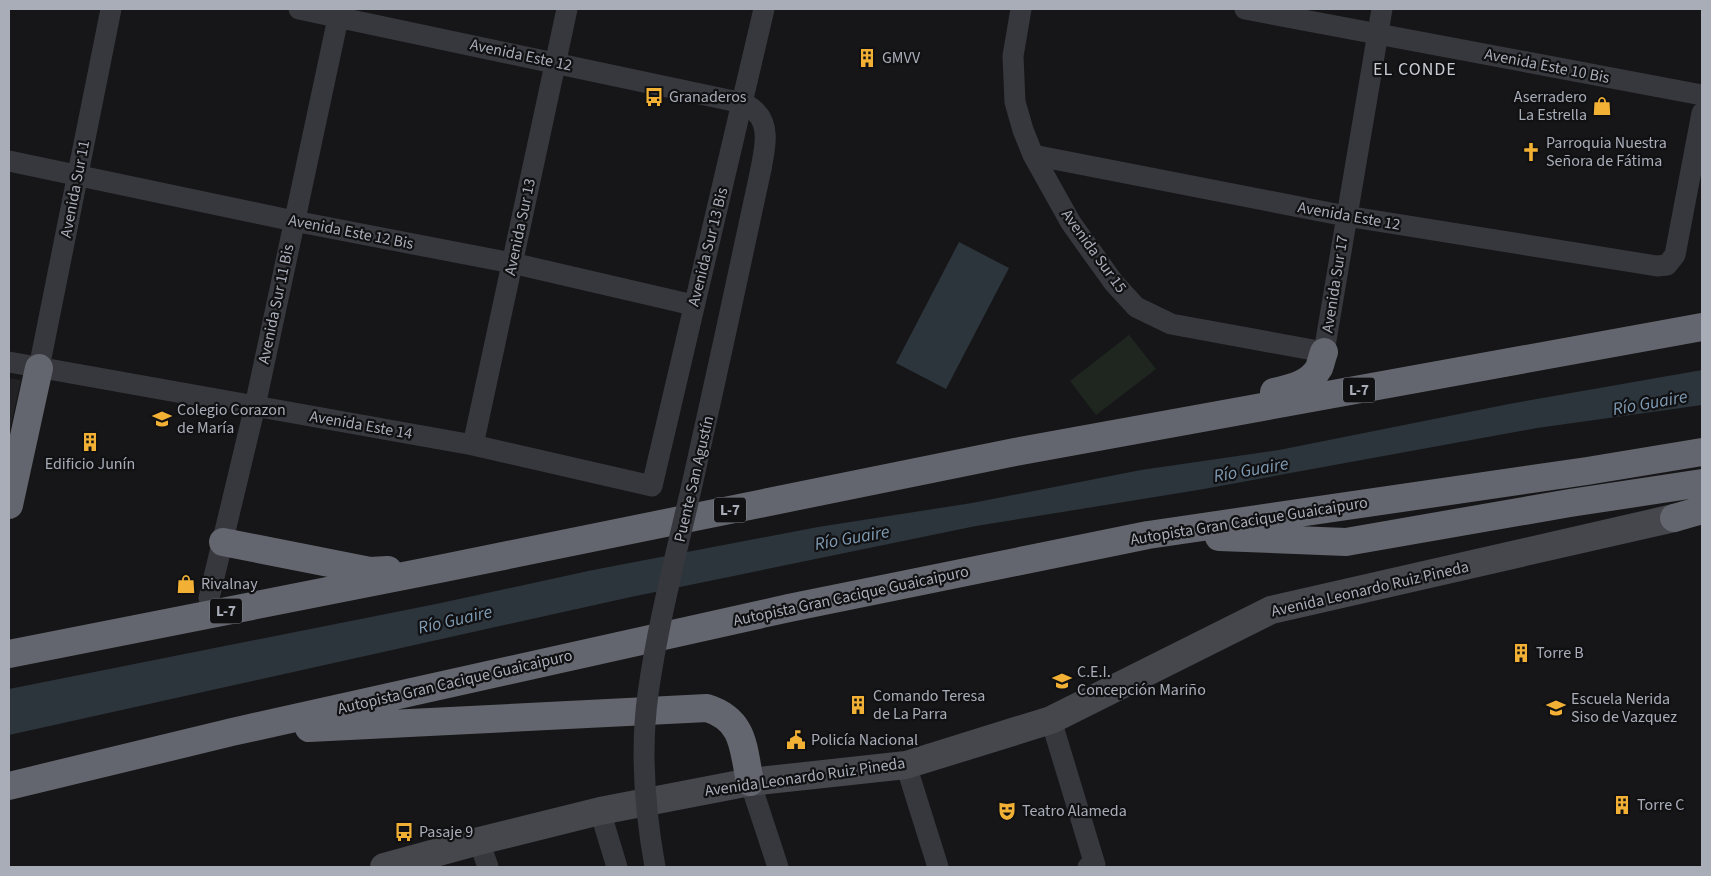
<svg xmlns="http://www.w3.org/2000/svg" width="1711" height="876" viewBox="0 0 1711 876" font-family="'Source Sans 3',sans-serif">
<rect width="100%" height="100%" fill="#161618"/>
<path fill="#222225" d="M 9,378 L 21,380 L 9,434 Z"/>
<path fill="#1e261f" d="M 1129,335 L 1156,369 L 1096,415 L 1070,381 Z"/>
<path fill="#2c353c" d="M 959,242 L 1009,268 L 946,389 L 896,363 Z
M 1702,370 L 1702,405 L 1537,428 L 1198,490 L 976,526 L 631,597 L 9,735 L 9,689 L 436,604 L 593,570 L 818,527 L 972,503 L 1141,470 L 1279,450 L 1509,404 Z"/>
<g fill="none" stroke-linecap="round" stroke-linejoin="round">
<path stroke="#37383d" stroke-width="21" d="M 299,9 L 743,103 C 747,105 752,108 756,112 C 771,127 764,151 761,169
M 1021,9 L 1013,56 L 1015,102 L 1023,130 L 1033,155 L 1071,223 L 1114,283 L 1136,307 L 1171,324 L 1324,352 L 1382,9
M 1245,9 L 1702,95
M 1033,155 L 1346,216 L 1657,266 L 1667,265 L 1675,255 L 1702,113
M 9,161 L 294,221 L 512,263 L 693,305
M 9,362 L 473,445 L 652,486 L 764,9
M 39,368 L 111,9
M 473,445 L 567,9
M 209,598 L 255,406 L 340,9
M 1051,720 L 1095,865 L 1088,867
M 906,765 L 938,867
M 750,782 L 778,867
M 600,811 L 617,867
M 479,841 L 488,867"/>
<path stroke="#45474d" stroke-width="28" d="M 384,867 L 479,841 L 600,811 L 750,782 L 906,765 L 1051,720 L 1271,610 L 1674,518"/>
<path stroke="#63666e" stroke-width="28" d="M 1274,392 C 1291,388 1310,384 1319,368 C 1321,363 1322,357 1324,352
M 9,505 L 39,368
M 1674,518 L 1702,510
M 1219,537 L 1346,542 L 1570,503 L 1702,483
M 223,542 L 370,571 L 388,570
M 9,654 L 444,568 L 1015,452 L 1702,327
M 309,728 L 707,708 C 745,720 743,748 750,782
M 9,786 L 232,732 L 789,608 L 1148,535 L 1587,471 L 1702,452"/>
<path stroke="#37383d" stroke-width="21" d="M 655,867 C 645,811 640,751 648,694 C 658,621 678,548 694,476 C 717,374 739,271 761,169"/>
</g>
<defs>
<g id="building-bare" transform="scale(1.5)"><path d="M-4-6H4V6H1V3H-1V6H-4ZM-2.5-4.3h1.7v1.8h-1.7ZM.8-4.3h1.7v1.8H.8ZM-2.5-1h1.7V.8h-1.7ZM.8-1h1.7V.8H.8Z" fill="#f2b134" stroke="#111113" stroke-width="2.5" paint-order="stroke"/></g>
<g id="bus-bare" transform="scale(1.5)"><path d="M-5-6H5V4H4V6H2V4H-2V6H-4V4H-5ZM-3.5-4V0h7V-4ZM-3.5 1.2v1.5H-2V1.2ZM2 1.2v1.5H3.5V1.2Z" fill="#f2b134" stroke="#111113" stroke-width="2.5" paint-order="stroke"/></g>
<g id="shop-bare" transform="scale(1.5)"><path d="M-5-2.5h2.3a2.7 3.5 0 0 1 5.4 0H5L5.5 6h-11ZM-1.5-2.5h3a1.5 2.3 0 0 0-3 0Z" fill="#f2b134" stroke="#111113" stroke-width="2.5" paint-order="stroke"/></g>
<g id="church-bare" transform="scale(1.5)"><path d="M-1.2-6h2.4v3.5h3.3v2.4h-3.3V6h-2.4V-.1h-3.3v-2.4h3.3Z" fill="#f2b134" stroke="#111113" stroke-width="2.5" paint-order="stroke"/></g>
<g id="school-bare" transform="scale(1.5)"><path d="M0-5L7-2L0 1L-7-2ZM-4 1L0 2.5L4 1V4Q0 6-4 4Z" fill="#f2b134" stroke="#111113" stroke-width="2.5" paint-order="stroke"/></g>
<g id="civic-bare" transform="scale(1.5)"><path d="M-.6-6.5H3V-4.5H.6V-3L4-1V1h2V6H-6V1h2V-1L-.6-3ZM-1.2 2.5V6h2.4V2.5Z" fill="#f2b134" stroke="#111113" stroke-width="2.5" paint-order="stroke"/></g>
<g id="theatre-bare" transform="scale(1.5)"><path d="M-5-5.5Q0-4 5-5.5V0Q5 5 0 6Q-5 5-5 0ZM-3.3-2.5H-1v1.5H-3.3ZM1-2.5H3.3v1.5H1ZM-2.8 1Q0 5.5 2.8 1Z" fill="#f2b134" stroke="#111113" stroke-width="2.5" paint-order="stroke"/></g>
</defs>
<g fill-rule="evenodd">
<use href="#building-bare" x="867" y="58"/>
<use href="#bus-bare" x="654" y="97"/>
<use href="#shop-bare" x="1602" y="106"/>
<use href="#church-bare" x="1531" y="152"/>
<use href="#school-bare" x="162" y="419"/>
<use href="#building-bare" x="90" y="442"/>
<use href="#shop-bare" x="186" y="584"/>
<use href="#building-bare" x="1521" y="653"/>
<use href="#school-bare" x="1062" y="681"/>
<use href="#building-bare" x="858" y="705"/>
<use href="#school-bare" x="1556" y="708"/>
<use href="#civic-bare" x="796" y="740"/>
<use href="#building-bare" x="1622" y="805"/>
<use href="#theatre-bare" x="1007" y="811"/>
<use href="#bus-bare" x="404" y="832"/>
</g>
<g text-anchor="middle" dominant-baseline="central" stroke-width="4.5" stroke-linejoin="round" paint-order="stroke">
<g fill="#111113" stroke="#7b7e86" stroke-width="1">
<rect x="1343" y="377.5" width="32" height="25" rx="4"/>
<rect x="714" y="497.5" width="32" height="25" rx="4"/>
<rect x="210" y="598.5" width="32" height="25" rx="4"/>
</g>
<g font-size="15" font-weight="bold" fill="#a8adb8">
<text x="1359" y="390">L-7</text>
<text x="730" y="510">L-7</text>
<text x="226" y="611">L-7</text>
</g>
<g font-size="16" fill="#a8adb8" stroke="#111113">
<text transform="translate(521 55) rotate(12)">Avenida Este 12</text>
<text transform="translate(1547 66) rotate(11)">Avenida Este 10 Bis</text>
<text transform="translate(75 189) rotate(-79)">Avenida Sur 11</text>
<text transform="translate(1349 216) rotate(10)">Avenida Este 12</text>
<text transform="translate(520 227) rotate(-78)">Avenida Sur 13</text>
<text transform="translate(351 232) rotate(11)">Avenida Este 12 Bis</text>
<text transform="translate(708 247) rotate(-76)">Avenida Sur 13 Bis</text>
<text transform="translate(1094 251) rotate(54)">Avenida Sur 15</text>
<text transform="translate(1335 284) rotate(-81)">Avenida Sur 17</text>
<text transform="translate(276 304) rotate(-78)">Avenida Sur 11 Bis</text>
<text transform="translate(361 425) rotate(10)">Avenida Este 14</text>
<text transform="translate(694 479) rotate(-77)">Puente San Agustín</text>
<text transform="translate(1249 521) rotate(-9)">Autopista Gran Cacique Guaicaipuro</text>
<text transform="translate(1370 589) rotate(-13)">Avenida Leonardo Ruiz Pineda</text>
<text transform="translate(851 596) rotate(-12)">Autopista Gran Cacique Guaicaipuro</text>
<text transform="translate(455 682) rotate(-13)">Autopista Gran Cacique Guaicaipuro</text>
<text transform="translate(805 777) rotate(-8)">Avenida Leonardo Ruiz Pineda</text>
</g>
<g font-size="16" fill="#a8adb8" stroke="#111113" text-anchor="start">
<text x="882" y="58">GMVV</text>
<text x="669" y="97">Granaderos</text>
<text x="1587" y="97" text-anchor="end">Aserradero<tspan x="1587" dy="18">La Estrella</tspan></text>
<text x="1546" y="143">Parroquia Nuestra<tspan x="1546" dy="18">Señora de Fátima</tspan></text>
<text x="177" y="410">Colegio Corazon<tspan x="177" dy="18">de María</tspan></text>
<text x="90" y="464" text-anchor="middle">Edificio Junín</text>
<text x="201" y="584">Rivalnay</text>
<text x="1536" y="653">Torre B</text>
<text x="1077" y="672">C.E.I.<tspan x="1077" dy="18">Concepción Mariño</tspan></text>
<text x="873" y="696">Comando Teresa<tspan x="873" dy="18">de La Parra</tspan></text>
<text x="1571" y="699">Escuela Nerida<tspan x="1571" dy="18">Siso de Vazquez</tspan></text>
<text x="811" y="740">Policía Nacional</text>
<text x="1637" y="805">Torre C</text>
<text x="1022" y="811">Teatro Alameda</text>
<text x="419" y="832">Pasaje 9</text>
</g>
<g font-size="18" letter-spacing="1" fill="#c9ccd4" stroke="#111113">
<text x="1415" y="69">EL CONDE</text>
</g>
<g font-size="18" font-style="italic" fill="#7f9bb3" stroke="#111113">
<text transform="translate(1650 403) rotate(-10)">Río Guaire</text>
<text transform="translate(1251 470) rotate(-10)">Río Guaire</text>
<text transform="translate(852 538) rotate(-10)">Río Guaire</text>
<text transform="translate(455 620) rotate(-13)">Río Guaire</text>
</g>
</g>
<rect width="1711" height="876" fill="none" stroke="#a8adb8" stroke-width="20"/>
</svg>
